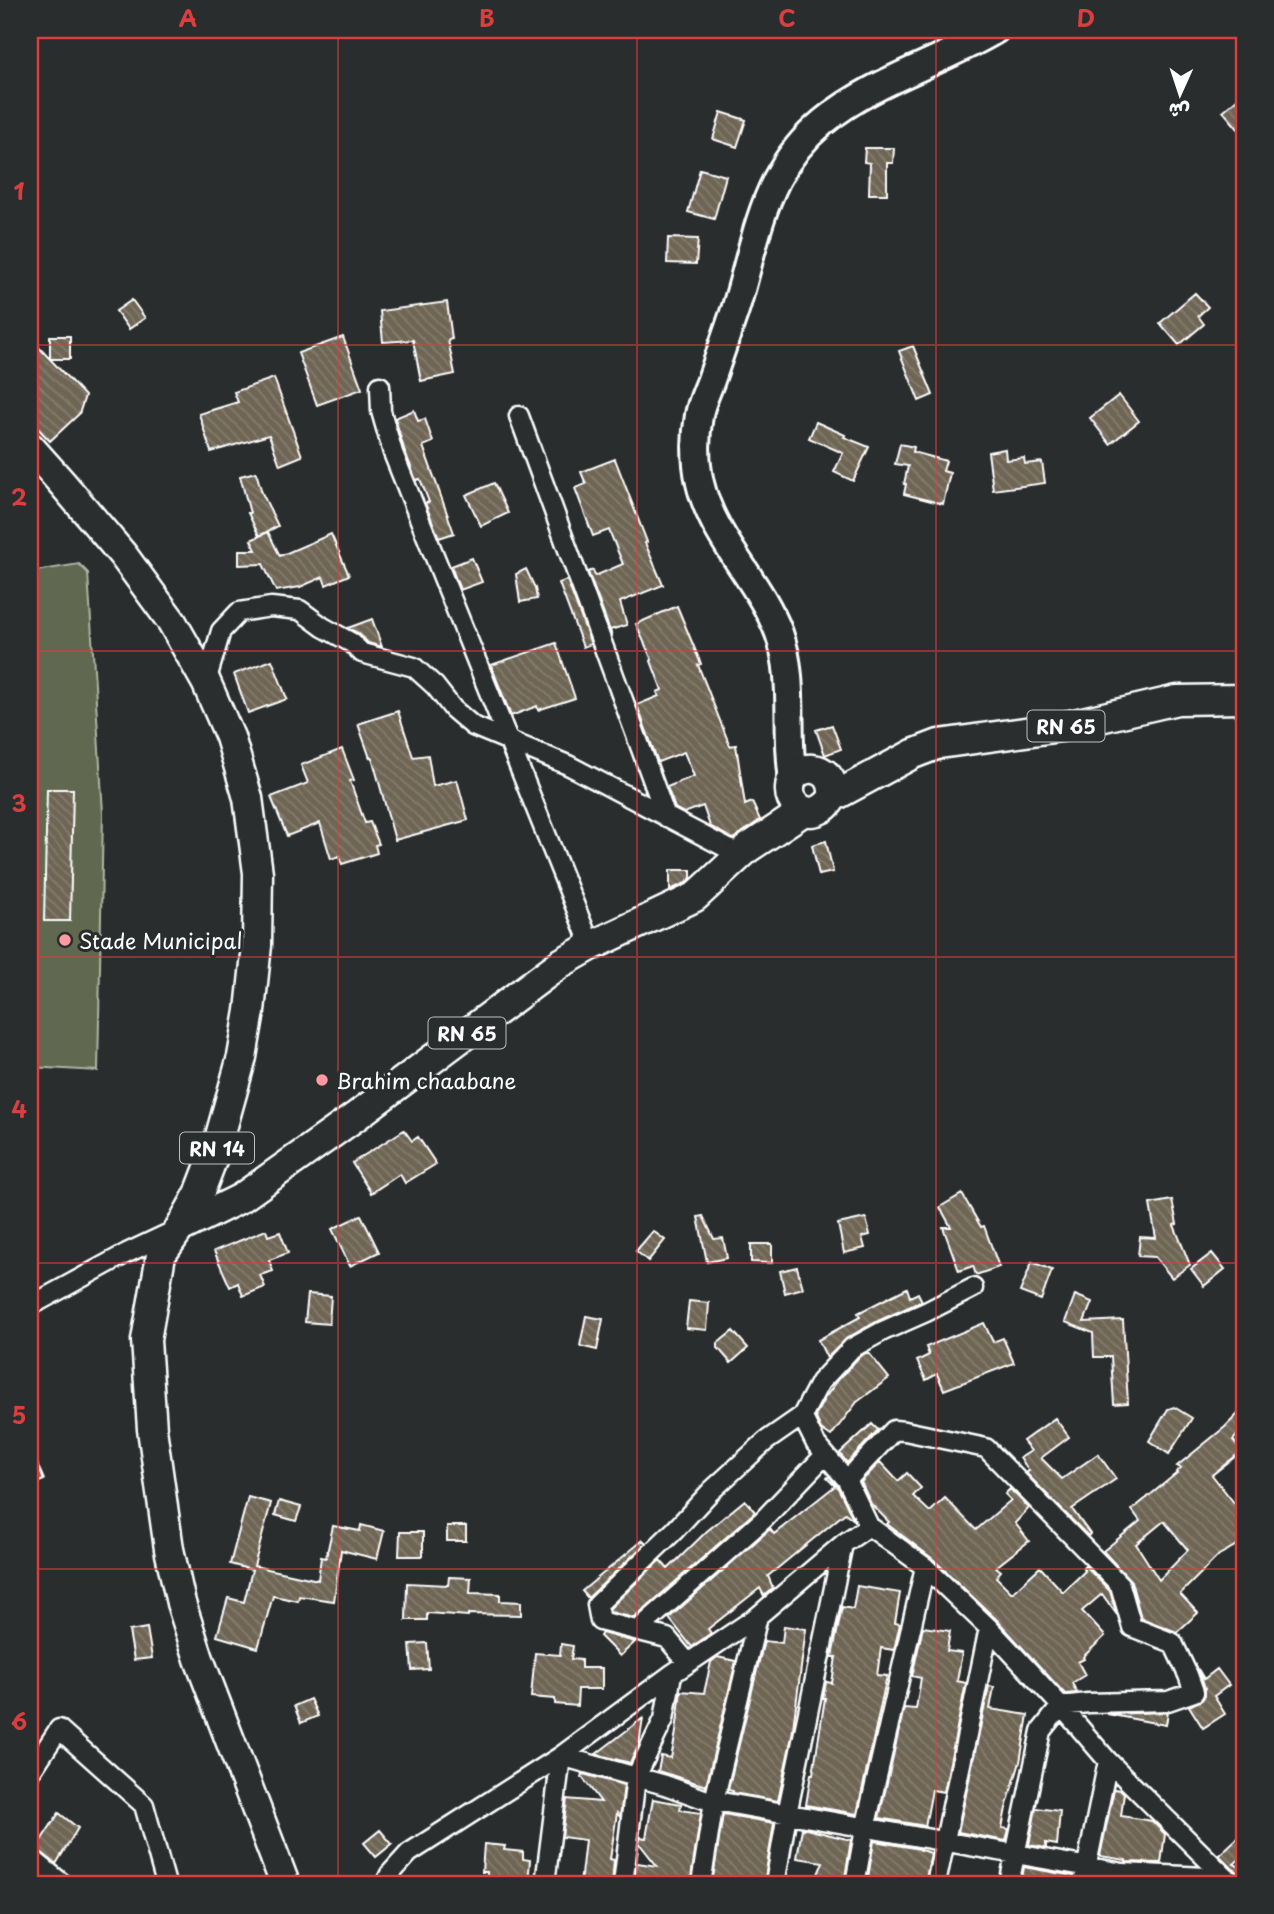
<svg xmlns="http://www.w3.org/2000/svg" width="1274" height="1914" viewBox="0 0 1274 1914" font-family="'Playpen Sans','Playpen Sans Arabic',sans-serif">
<defs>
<pattern id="building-back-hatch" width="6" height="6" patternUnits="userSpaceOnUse" patternTransform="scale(1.75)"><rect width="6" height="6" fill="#6e6555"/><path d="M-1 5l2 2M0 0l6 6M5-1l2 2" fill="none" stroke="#847c6e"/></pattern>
</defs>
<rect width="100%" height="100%" fill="#2a2d2e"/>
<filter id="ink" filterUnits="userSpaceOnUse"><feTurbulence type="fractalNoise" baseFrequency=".0143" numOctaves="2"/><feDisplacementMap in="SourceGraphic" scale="14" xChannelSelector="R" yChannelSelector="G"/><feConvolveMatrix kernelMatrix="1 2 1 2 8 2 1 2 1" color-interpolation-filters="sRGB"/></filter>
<g filter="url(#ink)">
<path fill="#616950" stroke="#b0b4a8" stroke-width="2" d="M 79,564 L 88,573 L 103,813 L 98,1071 L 30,1067 L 30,572 Z"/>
<path fill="url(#building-back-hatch)" stroke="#fff" stroke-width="2" fill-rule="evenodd" d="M 1244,93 L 1244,136 L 1223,111 Z
M 721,112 L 746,120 L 737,147 L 713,139 Z
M 865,148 L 894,148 L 893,163 L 887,163 L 887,194 L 869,194 L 870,163 L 864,162 Z
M 700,169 L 726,176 L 714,219 L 688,212 Z
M 668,238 L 698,239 L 696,264 L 667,263 Z
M 1195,293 L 1208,307 L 1198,316 L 1204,324 L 1179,345 L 1160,323 Z
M 132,300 L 145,318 L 129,329 L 116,311 Z
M 447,302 L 452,339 L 448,340 L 455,374 L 421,381 L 413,340 L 383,342 L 380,311 Z
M 50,336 L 70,336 L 70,359 L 50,359 Z
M 343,337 L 362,389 L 317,405 L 298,353 Z
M 30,338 L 85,396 L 79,414 L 50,441 L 30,420 Z
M 913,346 L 933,395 L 919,401 L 899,351 Z
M 274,378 L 302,456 L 280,465 L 269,435 L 211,452 L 199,414 L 238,402 L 234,392 Z
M 1119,395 L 1139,421 L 1110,444 L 1090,418 Z
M 414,410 L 418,421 L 425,419 L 433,442 L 423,446 L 454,533 L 439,538 L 425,503 L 429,502 L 420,479 L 416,480 L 404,449 L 395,418 Z
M 816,422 L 845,435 L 844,437 L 869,447 L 853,481 L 834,472 L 843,453 L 809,438 Z
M 900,444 L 914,447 L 913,452 L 946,461 L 943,471 L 950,473 L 943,504 L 904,494 L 906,484 L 904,484 L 908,466 L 895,464 Z
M 1005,449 L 1006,460 L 1024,458 L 1025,464 L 1042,462 L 1045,483 L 993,490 L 988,452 Z
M 615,459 L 647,542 L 645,543 L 663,585 L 620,602 L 627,625 L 610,630 L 612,636 L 588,572 L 593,570 L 595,576 L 623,564 L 609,530 L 593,536 L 575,488 L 586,484 L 581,472 Z
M 256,472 L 262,493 L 278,526 L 259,536 L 248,513 L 250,513 L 240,476 Z
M 494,483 L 508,513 L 481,526 L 466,495 Z
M 268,532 L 280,556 L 331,534 L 349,575 L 326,585 L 323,577 L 300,587 L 276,591 L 263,564 L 239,565 L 239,550 L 256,550 L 251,540 Z
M 472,558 L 482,582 L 460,590 L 451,566 Z
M 526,569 L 535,588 L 537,599 L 520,602 L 516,574 Z
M 567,580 L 591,644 L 583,647 L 559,583 Z
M 677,606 L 701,664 L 698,665 L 730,746 L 736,745 L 745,805 L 752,802 L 760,820 L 733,839 L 710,826 L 703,806 L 684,813 L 675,808 L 667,787 L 694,776 L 684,752 L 658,762 L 637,705 L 659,696 L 657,692 L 662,690 L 651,661 L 652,660 L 636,624 Z
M 372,619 L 382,647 L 368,643 L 358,633 L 348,628 Z
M 556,643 L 575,698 L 538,710 L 537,706 L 511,716 L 491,665 Z
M 272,660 L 287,699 L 248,713 L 234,674 Z
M 398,711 L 413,757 L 428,755 L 433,786 L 457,780 L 468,820 L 395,840 L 372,757 L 370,758 L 358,724 Z
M 832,725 L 841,749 L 825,755 L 816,730 Z
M 342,749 L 354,780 L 350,781 L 365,823 L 370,822 L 379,844 L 375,845 L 377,853 L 342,864 L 339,856 L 331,859 L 320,823 L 287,836 L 271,797 L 308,783 L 301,765 Z
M 47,789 L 73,789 L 70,921 L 44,921 Z
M 826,841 L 833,872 L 819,875 L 812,845 Z
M 670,870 L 691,870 L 691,878 L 686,883 L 670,890 Z
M 404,1130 L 412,1141 L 418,1137 L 436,1164 L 405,1183 L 400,1174 L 371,1193 L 352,1163 Z
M 962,1194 L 981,1227 L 984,1226 L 999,1267 L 976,1275 L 973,1266 L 959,1271 L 943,1227 L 951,1227 L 940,1207 Z
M 1172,1200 L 1177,1224 L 1174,1225 L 1190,1265 L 1172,1278 L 1155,1257 L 1138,1256 L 1140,1237 L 1156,1238 L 1150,1204 Z
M 361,1215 L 379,1252 L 350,1266 L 332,1229 Z
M 703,1216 L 714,1239 L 723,1238 L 727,1258 L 707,1262 L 698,1217 Z
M 866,1218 L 870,1235 L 862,1237 L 865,1248 L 844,1253 L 838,1224 Z
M 266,1230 L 268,1236 L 280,1232 L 288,1253 L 269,1260 L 273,1271 L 260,1275 L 265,1287 L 243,1296 L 238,1283 L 230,1287 L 214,1251 Z
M 653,1231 L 665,1240 L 648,1261 L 636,1251 Z
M 751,1244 L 772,1244 L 772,1263 L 751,1262 Z
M 1212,1253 L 1225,1269 L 1204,1286 L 1191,1269 Z
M 1032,1262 L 1052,1270 L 1041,1300 L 1020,1292 Z
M 797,1267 L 803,1288 L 785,1293 L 780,1271 Z
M 907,1288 L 910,1297 L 918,1293 L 922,1301 L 878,1321 L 847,1338 L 827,1358 L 818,1340 L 860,1317 L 858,1313 Z
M 308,1294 L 331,1296 L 329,1324 L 305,1322 Z
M 1075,1295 L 1092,1302 L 1084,1322 L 1123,1320 L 1128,1403 L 1114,1404 L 1111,1357 L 1094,1357 L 1093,1333 L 1065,1322 Z
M 689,1301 L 709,1303 L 707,1330 L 686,1328 Z
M 586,1316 L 603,1319 L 597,1350 L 580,1346 Z
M 984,1323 L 993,1342 L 1003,1338 L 1014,1363 L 944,1390 L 937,1374 L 926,1380 L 917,1361 L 929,1355 L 926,1347 Z
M 733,1331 L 748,1348 L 731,1363 L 718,1348 L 718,1343 Z
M 868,1352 L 889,1378 L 857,1402 L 831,1436 L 821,1429 L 815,1416 L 824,1399 L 839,1379 L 859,1357 Z
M 1174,1407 L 1192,1418 L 1169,1454 L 1149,1441 L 1168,1409 Z
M 1244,1408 L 1244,1428 L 1233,1440 L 1242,1451 L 1212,1475 L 1235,1504 L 1244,1496 L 1244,1530 L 1237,1537 L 1240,1543 L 1219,1555 L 1180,1594 L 1198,1613 L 1177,1632 L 1141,1618 L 1131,1581 L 1103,1551 L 1140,1521 L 1132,1510 L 1177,1473 L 1176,1472 L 1181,1468 L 1177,1466 L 1225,1427 ZM 1164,1521 L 1188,1550 L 1159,1580 L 1136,1544 Z
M 1055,1418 L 1069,1437 L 1041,1458 L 1062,1479 L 1098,1454 L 1116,1479 L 1072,1509 L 1090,1534 L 1088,1536 L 1026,1473 L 1029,1471 L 1020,1458 L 1031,1451 L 1023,1441 Z
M 872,1424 L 878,1430 L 847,1463 L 840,1453 Z
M 30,1447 L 44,1480 L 30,1486 Z
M 880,1462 L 898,1481 L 907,1473 L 921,1488 L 913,1496 L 930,1512 L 945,1498 L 976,1530 L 1011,1500 L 1005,1494 L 1010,1489 L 1029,1508 L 1015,1523 L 1029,1541 L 996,1567 L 1001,1571 L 996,1577 L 1012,1593 L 1040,1567 L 1063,1592 L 1085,1571 L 1083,1568 L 1085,1566 L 1110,1591 L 1117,1615 L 1102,1594 L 1082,1611 L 1105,1636 L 1083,1657 L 1084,1659 L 1078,1662 L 1085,1675 L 1072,1683 L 1077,1693 L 1065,1694 L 997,1620 L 933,1559 L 887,1524 L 889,1522 L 871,1504 L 861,1482 Z
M 829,1476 L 837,1486 L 854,1520 L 845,1513 L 768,1576 L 773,1588 L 764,1596 L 760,1588 L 708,1629 L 711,1633 L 692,1647 L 669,1618 L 770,1529 L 774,1534 L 835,1486 L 827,1478 Z
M 248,1497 L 271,1503 L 254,1566 L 318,1580 L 321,1557 L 326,1558 L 333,1526 L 360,1531 L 361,1525 L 384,1531 L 377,1559 L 341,1550 L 334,1601 L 299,1596 L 298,1601 L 273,1596 L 258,1648 L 217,1636 L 228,1598 L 244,1602 L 252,1570 L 230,1564 Z
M 745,1500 L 755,1512 L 634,1618 L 610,1612 L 609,1609 L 660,1560 L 668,1569 L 707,1531 Z
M 279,1501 L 301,1507 L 296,1521 L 275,1515 Z
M 447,1526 L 466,1526 L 466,1541 L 447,1541 Z
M 400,1532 L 423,1532 L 423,1556 L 399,1556 Z
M 643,1540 L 646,1543 L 588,1598 L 582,1591 Z
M 449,1577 L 471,1578 L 470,1593 L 500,1594 L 500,1601 L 521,1602 L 521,1615 L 468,1614 L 468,1616 L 427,1613 L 427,1620 L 406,1620 L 407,1583 L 448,1585 Z
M 857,1586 L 900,1593 L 895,1623 L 900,1624 L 894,1650 L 881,1648 L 877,1675 L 887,1676 L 857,1814 L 806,1805 L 811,1774 L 813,1774 L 825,1698 L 823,1698 L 826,1682 L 832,1683 L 836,1657 L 832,1657 L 842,1607 L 853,1609 Z
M 784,1626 L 806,1629 L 792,1736 L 778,1801 L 733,1793 L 733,1791 L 728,1790 L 764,1641 L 782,1643 Z
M 923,1627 L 950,1631 L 947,1651 L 962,1653 L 957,1681 L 966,1683 L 944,1792 L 932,1790 L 925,1826 L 879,1818 L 904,1708 L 916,1709 L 921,1678 L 912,1676 Z
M 147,1628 L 152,1658 L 134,1660 L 129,1631 Z
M 602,1633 L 635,1642 L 620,1656 L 600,1636 Z
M 427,1643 L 429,1669 L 412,1670 L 410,1644 Z
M 561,1644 L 573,1646 L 571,1659 L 581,1660 L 581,1668 L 602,1668 L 602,1689 L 578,1689 L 577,1706 L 555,1704 L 555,1699 L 531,1697 L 535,1653 L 560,1655 Z
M 717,1657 L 736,1661 L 706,1786 L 658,1771 L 661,1756 L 671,1758 L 676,1732 L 681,1691 L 704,1693 L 711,1662 Z
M 1198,1669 L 1204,1679 L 1217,1669 L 1229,1685 L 1214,1696 L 1225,1714 L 1203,1728 L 1189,1706 L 1202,1700 L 1205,1695 L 1205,1688 Z
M 989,1686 L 994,1687 L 990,1709 L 1028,1715 L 1020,1762 L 1006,1808 L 1002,1828 L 1009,1829 L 1006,1841 L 958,1832 Z
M 310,1699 L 318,1716 L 301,1723 L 294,1706 Z
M 1168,1712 L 1166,1725 L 1107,1714 Z
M 643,1718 L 639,1745 L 630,1763 L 596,1754 Z
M 583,1774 L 624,1785 L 620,1817 L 617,1813 L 610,1859 L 614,1860 L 612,1884 L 580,1884 L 585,1840 L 562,1837 L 567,1799 L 601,1802 L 582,1777 Z
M 1114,1789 L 1121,1790 L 1124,1793 L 1121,1816 L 1152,1821 L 1165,1834 L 1161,1863 L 1126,1862 L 1126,1860 L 1100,1856 Z
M 653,1799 L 681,1804 L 680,1810 L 701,1813 L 690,1884 L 634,1884 L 637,1863 L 657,1866 L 639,1843 L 640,1837 L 646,1838 Z
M 1036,1808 L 1060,1811 L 1057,1845 L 1046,1843 L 1046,1848 L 1029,1845 Z
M 59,1813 L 78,1828 L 56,1864 L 36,1848 Z
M 723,1814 L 774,1823 L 764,1884 L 712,1884 Z
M 802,1828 L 851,1840 L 844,1884 L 814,1884 L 823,1862 L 797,1858 Z
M 380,1830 L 392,1844 L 376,1857 L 364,1843 Z
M 1244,1832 L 1244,1855 L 1234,1864 L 1244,1869 L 1244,1875 L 1233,1869 L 1219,1855 Z
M 874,1841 L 920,1849 L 920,1850 L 931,1853 L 925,1884 L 908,1884 L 893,1881 L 893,1884 L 867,1884 Z
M 484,1844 L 505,1846 L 504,1850 L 523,1852 L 523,1859 L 530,1860 L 528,1884 L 486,1884 L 487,1872 L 482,1872 Z
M 1024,1867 L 1073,1876 L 1072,1884 L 1021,1884 Z"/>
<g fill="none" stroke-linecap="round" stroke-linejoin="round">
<g stroke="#fff" stroke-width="23">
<path id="street" d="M 380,386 L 381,411 L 393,453 L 591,946
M 519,416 L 666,817
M 206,682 L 221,631 L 239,612 L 271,607 L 300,610 L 323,627 L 352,643 L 362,653 L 414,667 L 435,686 L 453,709 L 473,726 L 568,765 L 740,855
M 973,1288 L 926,1312 L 883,1331 L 852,1348 L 820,1382 L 802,1416 L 816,1444 L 847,1480 L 894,1430 L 905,1431 L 986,1448 L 1120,1585 L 1132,1627 L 1173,1643 L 1188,1675 L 1194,1692 L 1168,1701 L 1088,1703 L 1061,1706 L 1041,1731 L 1009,1884
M 30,1306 L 127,1253 L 176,1230
M 847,1480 L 869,1526
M 638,1630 L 763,1520 L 825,1455
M 688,1663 L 667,1638 L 600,1621 L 597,1605 L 674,1531 L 711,1491 L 766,1441 L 802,1416
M 30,1773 L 59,1729 L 144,1805 L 166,1884
M 30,1857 L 63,1884
M 385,1884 L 390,1874 L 409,1853 L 561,1756 L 672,1674 L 758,1616 L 843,1544 L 869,1526 L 925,1567 L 989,1628 L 1061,1706 L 1108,1761 L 1226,1878 L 1238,1884
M 545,1884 L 561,1756 L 665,1785 L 704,1799 L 1123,1873 L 1226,1878
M 623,1884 L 636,1777 L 664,1719 L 672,1674
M 701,1884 L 714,1801 L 758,1616
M 775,1884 L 787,1814 L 843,1544
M 855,1884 L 865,1829 L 925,1567
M 936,1884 L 989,1628
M 1083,1884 L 1108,1761"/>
</g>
<g stroke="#fff" stroke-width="32">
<path id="secondary" d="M 793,779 C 785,731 796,680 779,633 C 759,580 713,539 700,483 C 695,461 695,438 699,415 C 701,403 707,391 711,380 C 719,357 727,333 735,310 C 749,266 756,220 777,179 C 788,158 805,137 823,122 C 872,81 940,63 995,30"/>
</g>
<g stroke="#fff" stroke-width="33">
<path id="primary" d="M 30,447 L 62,483 L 123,555 L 172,622 L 206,682 L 230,737 L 248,798 L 258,873 L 257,945 L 250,1011 L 242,1057 L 217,1147 L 199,1194 L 180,1228 L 161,1255 L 146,1340 L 152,1429 L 169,1549 L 181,1603 L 199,1659 L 285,1884
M 833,797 C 837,760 788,761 790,791 C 790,797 793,802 797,806 C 810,818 825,810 833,797 L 913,754 L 939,744 L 1061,727 L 1177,700 L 1244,699
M 180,1228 L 241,1198 L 355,1117 L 561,963 L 591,946 L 695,897 L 748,848 L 804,811"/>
</g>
<use href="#street" stroke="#2a2d2e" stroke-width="18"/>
<use href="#secondary" stroke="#2a2d2e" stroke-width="26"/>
<use href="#primary" stroke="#2a2d2e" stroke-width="28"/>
</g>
</g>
<path fill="none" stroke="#da3e3e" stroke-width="2" stroke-opacity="0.55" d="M 338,30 L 338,1884M 637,30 L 637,1884M 936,30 L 936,1884M 30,345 L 1244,345M 30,651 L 1244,651M 30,957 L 1244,957M 30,1263 L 1244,1263M 30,1569 L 1244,1569"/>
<g fill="#ff9aa2" stroke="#2a2d2e" stroke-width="2.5">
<circle cx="65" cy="940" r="7"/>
<circle cx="322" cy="1080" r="7"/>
</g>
<g text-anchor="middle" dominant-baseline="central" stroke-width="6" stroke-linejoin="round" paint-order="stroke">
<g fill="#2a2d2e" stroke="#bfc0c0" stroke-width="2">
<rect x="1027.5" y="710.5" width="77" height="31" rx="5"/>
<rect x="428.5" y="1017.5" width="77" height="31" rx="5"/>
<rect x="180" y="1132.5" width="74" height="31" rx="5"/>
</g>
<g font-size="19" font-weight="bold" fill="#fff">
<text x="1066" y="726">RN 65</text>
<text x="467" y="1033">RN 65</text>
<text x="217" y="1148">RN 14</text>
</g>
<g font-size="21" fill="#fff" stroke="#2a2d2e" text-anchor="start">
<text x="79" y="940">Stade Municipal</text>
<text x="336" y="1080">Brahim chaabane</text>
</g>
</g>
<rect width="1274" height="1914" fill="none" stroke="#2a2d2e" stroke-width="77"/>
<g transform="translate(1180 94) rotate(183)" stroke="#2a2d2e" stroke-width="5" paint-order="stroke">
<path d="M0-5L12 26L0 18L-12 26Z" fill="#ffffff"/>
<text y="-10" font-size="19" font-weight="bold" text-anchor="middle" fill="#ffffff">ش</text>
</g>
<rect x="38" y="38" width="1198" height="1838" fill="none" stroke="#da3e3e" stroke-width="2.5"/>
<g font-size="23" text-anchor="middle" font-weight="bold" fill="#da3e3e">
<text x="188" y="27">A</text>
<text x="487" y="27">B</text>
<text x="787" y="27">C</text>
<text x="1086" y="27">D</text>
<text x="19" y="200">1</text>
<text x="19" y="506">2</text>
<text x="19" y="812">3</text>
<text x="19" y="1118">4</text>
<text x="19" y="1424">5</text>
<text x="19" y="1730">6</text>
</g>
</svg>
